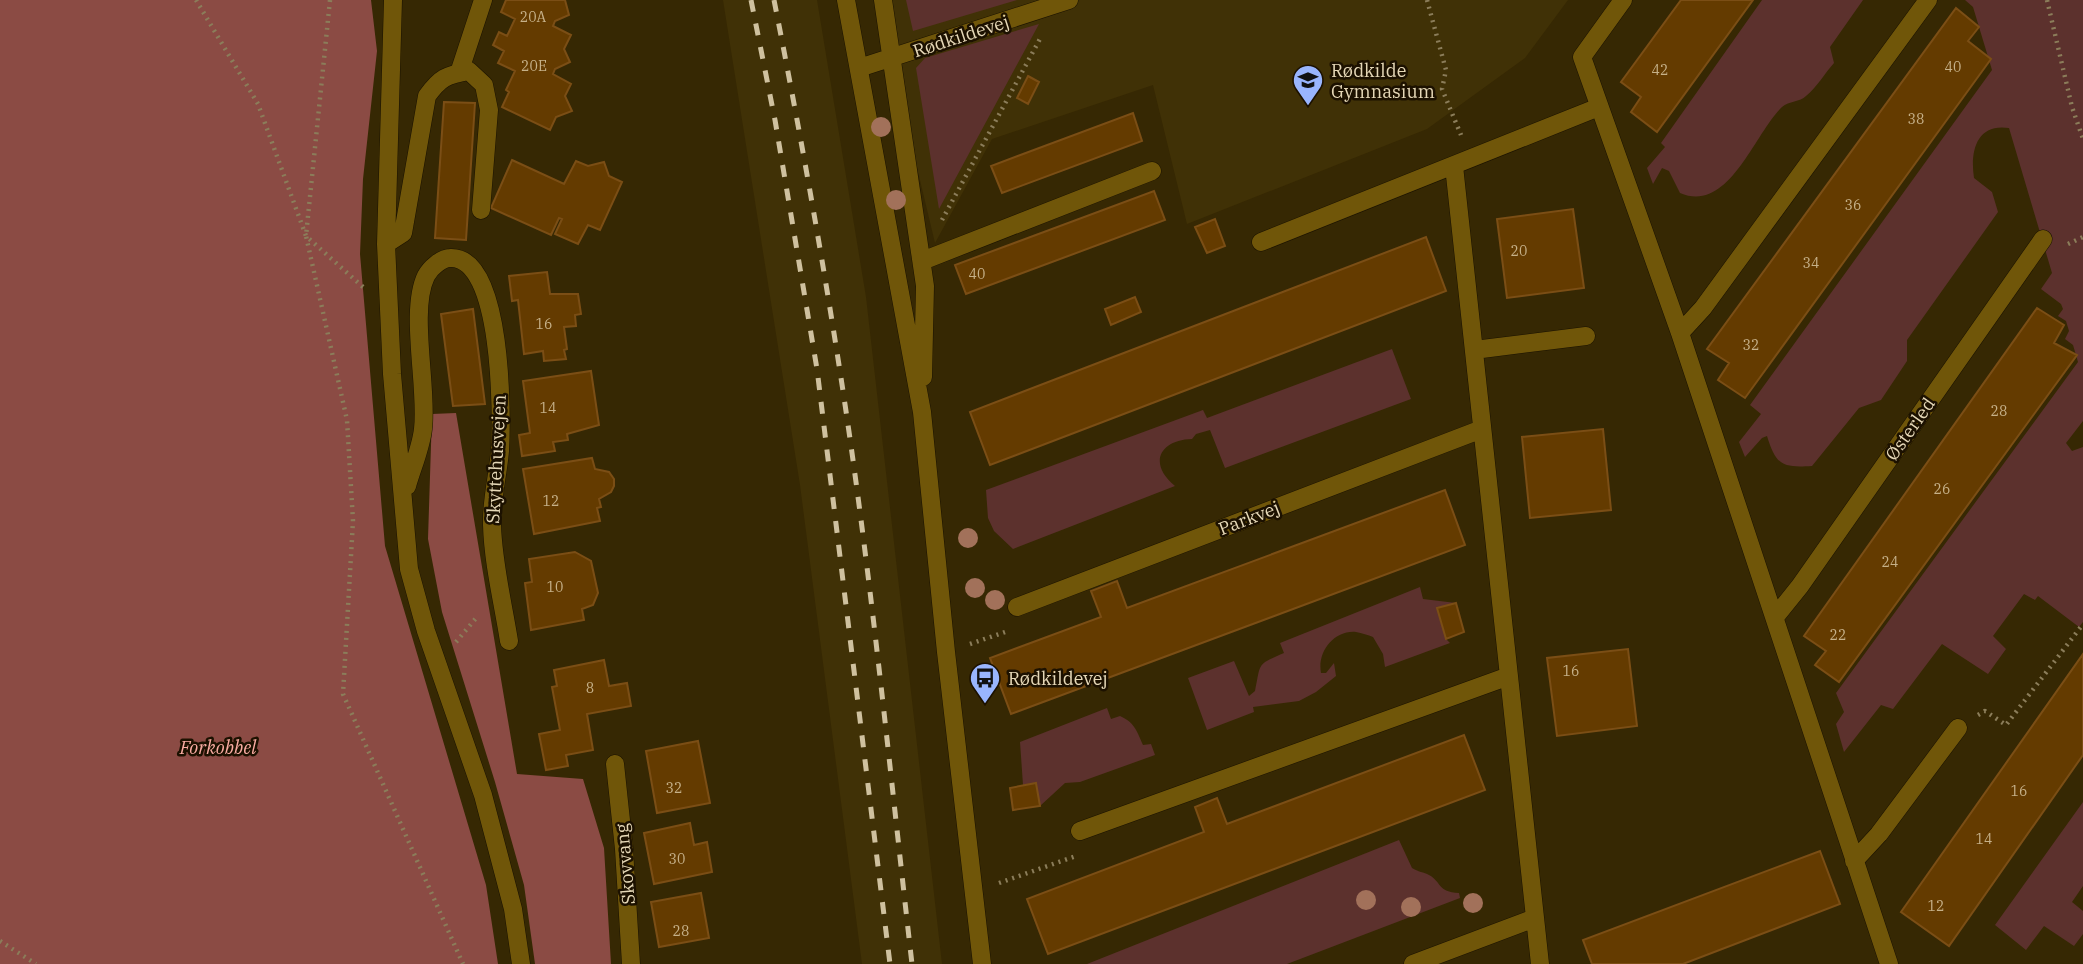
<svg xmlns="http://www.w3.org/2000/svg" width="2083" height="964" viewBox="0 0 2083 964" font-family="'IBM Plex Serif',serif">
<rect width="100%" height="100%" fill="#362803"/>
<path fill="#403106" d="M 723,0 L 817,0 L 866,297 L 942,964 L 862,964 L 800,485 Z
M 877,0 L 1568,0 L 1525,58 L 1427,129 L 1187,224 L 1153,85 L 992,139 L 935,243 Z"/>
<path fill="#5c312d" d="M 906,0 L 1017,0 L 913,31 Z
M 1762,0 L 1863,0 L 1830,47 L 1834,63 C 1825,73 1817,87 1806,96 C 1800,102 1789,101 1782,107 C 1754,134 1729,214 1680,193 L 1669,171 L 1662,168 L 1653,184 L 1647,168 L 1665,147 L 1661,143 Z
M 1965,0 L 2083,0 L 2083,421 L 2066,443 L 2072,451 L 2083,447 L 2083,622 L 2079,627 L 2038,596 L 2035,600 L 2024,594 L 1993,636 L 2006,649 L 1988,674 L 1942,644 L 1893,709 L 1881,705 L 1844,752 L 1836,724 L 1844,712 L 1836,693 L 2078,362 L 2073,345 L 2065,339 L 2069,331 L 2066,321 L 2058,316 L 2063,309 L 2061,304 L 2041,289 L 2052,273 L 2009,128 C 1976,123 1970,152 1974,178 L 1992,192 L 1998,212 L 1907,340 L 1907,361 L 1881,400 L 1859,408 L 1812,466 C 1782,468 1776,465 1767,436 L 1762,438 L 1745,457 L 1739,442 L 1761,414 L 1750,405 L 1992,70 L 1973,7 Z
M 1039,24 L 939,209 L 916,68 L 925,58 Z
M 1392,349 L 1411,399 L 1225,468 L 1210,430 L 1196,434 L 1192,439 C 1159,440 1148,464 1175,486 L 1013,549 L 994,531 L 988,518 L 986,490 L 1203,410 L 1207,418 Z
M 1420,587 L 1423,599 L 1456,603 L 1437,608 L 1446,639 L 1450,643 L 1385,667 L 1383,654 L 1373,637 C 1368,635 1362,633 1356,632 C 1334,630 1317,652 1321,673 L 1326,673 L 1334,663 L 1336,676 L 1316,692 L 1299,701 L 1253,707 L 1254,712 L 1207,730 L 1188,678 L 1234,661 L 1249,696 L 1255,691 C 1261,663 1256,665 1284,653 L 1280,643 Z
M 1107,708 L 1111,719 L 1120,716 C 1134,722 1137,731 1143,745 L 1151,744 L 1155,755 L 1080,782 L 1065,783 L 1040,806 L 1036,783 L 1023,785 L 1020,742 Z
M 2083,802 L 2083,886 L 2072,902 L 2083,911 L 2083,934 L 2074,946 L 2044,926 L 2026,950 L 1995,925 Z
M 1399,840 L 1412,868 C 1418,872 1424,872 1429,875 C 1442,882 1437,892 1459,893 L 1460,898 L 1287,964 L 1087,964 Z"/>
<path fill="#8b4b44" d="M 0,0 L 371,0 L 377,51 L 363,179 L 360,254 L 385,546 L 486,885 L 498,964 L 0,964 Z
M 456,413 L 517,774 L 583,779 L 604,848 L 611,964 L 535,964 L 524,885 L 495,782 L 442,612 L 428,539 L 432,414 Z"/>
<path fill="#643b00" stroke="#7b4e15" stroke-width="2" d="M 506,0 L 565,0 L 569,15 L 555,21 L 553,26 L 571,35 L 564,49 L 570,62 L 555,69 L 553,74 L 571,84 L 565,96 L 572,111 L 556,117 L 550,130 L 502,107 L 509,92 L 506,90 L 515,71 L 498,63 L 504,51 L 493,45 L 499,32 L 507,36 L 515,19 L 501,12 Z
M 1681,0 L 1753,0 L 1657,132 L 1631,112 L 1641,97 L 1621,82 Z
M 1956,8 L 1979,27 L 1968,41 L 1991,59 L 1745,398 L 1718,380 L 1729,363 L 1707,349 Z
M 1028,76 L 1039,82 L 1028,104 L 1017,98 Z
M 444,102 L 475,103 L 466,240 L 435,238 Z
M 1133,113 L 1142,141 L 1002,193 L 991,166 Z
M 512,160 L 564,184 L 576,161 L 588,166 L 604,162 L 609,176 L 622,182 L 600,230 L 588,225 L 578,244 L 555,234 L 562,219 L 559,218 L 551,235 L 491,208 Z
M 1154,191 L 1165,220 L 966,294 L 955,265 Z
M 1573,209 L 1584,288 L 1507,298 L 1497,219 Z
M 1215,219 L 1225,246 L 1207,253 L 1195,227 Z
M 1426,237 L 1446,291 L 990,465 L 970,412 Z
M 547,272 L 550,294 L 578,294 L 581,314 L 575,315 L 576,326 L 564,327 L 567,349 L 564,350 L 566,359 L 544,361 L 543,351 L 524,354 L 518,300 L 512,301 L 509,276 Z
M 1135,297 L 1141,312 L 1111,325 L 1105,309 Z
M 2037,308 L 2064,325 L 2054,343 L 2077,355 L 1839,682 L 1815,665 L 1826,651 L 1804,636 Z
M 473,309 L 485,404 L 453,406 L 441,314 Z
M 591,371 L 599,425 L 567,434 L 568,440 L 553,442 L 555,451 L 522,456 L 519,435 L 530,433 L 523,381 Z
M 1603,429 L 1611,510 L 1530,518 L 1522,437 Z
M 592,458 L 595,469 L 609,472 L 614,479 L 614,486 L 611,492 L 599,499 L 601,507 L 597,508 L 600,521 L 534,534 L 523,469 Z
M 1445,490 L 1465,545 L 1011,714 L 990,658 L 1101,617 L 1091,591 L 1117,581 L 1127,608 Z
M 575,552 L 591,561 L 598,593 L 593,605 L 582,609 L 584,620 L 531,630 L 525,583 L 532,582 L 529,559 Z
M 1456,603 L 1464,632 L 1446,639 L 1437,608 Z
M 1628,649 L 1637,726 L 1557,736 L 1547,658 Z
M 2083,654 L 2083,755 L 1949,946 L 1901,912 Z
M 604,660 L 609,686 L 627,683 L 631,706 L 587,714 L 593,750 L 566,755 L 568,766 L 546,770 L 539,734 L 560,730 L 552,687 L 557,686 L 554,670 Z
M 1464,735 L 1485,790 L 1048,954 L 1027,899 L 1204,832 L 1195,807 L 1217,798 L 1227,824 Z
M 698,741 L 710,803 L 657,813 L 646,751 Z
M 1036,783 L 1040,806 L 1013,810 L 1010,788 Z
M 690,823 L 694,845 L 707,842 L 712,872 L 654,884 L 644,833 Z
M 1820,851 L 1840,904 L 1683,964 L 1592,964 L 1583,940 Z
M 701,893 L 709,938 L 659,947 L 651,902 Z"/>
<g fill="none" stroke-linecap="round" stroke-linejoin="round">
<g stroke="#1a1201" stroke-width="19">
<path id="minor" d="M 393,0 L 386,244 L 392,374 L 409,569 L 426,631 L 483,795 L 513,909 L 521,964
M 846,0 L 922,412 L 946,652 L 982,964
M 883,0 L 925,286 L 923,377
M 1623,0 L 1582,57 L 1680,333 L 1889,964
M 859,68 L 1069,0
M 459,73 L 483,0
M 1454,166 L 1540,964
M 1261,242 L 1599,107
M 386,244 L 403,233 L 427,96 C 440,78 446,75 469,71 L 484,85 L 489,110 L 481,210
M 922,261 L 1152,171
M 1680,333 L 1703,308 L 1928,0
M 1474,350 L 1586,336
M 407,486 C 412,468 421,448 423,429 C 428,388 409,311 426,276 C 430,268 442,258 450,258 C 503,255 502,416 500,451 C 498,475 491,501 492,525 C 493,563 503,603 509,641
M 1017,607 L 1482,429
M 1775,617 L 1800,586 L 2043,239
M 615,764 L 624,849 L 631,964
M 1080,831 L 1509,676
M 1854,861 L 1879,834 L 1958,728
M 1413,964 L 1535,918"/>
</g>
<path stroke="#8b7d5a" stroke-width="4.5" stroke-dasharray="2 5" stroke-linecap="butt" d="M 196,0 L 258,104 L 306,236 L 363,287
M 330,0 L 306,236 L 347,420 L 353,521 L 343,694 L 463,964
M 1427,0 L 1446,70 L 1442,89 L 1461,135
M 2047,0 L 2072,107 L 2083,139
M 942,220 L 1041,37
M 2068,244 L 2083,237
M 456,642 L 477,617
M 970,644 L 1008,631
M 1978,715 L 1985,711 L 2006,725 L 2083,624
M 999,883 L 1076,856
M 0,941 L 36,964"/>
<use href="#minor" stroke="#705609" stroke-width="18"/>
<path stroke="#cfc19f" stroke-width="5" stroke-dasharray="12 12" stroke-linecap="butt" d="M 751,0 L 775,120 L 817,369 L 890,964
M 774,0 C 798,121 820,243 839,365 C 870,563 889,764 912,964"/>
</g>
<g fill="#a2715a">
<circle cx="881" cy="127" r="10"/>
<circle cx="896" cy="200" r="10"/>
<circle cx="968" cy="538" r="10"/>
<circle cx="975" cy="588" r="10"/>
<circle cx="995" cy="600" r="10"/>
<circle cx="1366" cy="900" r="10"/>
<circle cx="1473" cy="903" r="10"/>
<circle cx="1411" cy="907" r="10"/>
</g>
<defs>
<g id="school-pin" transform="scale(1.575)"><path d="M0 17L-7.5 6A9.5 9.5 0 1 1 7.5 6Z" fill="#99b5fd" stroke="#1c1100"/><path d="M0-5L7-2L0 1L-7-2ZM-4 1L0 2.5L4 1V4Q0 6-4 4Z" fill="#111"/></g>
<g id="bus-pin" transform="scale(1.575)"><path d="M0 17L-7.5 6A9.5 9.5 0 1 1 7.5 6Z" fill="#99b5fd" stroke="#1c1100"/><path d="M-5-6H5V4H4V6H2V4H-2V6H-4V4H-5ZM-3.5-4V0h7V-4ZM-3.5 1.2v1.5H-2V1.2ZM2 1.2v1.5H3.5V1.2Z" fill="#111"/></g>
</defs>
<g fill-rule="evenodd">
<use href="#school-pin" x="1308" y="80"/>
<use href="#bus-pin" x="985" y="678"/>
</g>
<g text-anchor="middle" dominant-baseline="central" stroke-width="5" stroke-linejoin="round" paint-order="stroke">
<g font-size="14" fill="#c6b189">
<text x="533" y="17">20A</text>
<text x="534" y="66">20E</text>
<text x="1953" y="67">40</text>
<text x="1660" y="70">42</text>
<text x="1916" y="119">38</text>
<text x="1853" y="205">36</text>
<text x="1519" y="251">20</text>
<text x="1811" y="263">34</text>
<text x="977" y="274">40</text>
<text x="544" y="324">16</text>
<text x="1751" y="345">32</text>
<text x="548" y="408">14</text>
<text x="1999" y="411">28</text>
<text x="1942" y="489">26</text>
<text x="551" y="501">12</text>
<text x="1890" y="562">24</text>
<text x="555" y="587">10</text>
<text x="1838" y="635">22</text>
<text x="1571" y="671">16</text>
<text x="590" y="688">8</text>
<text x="674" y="788">32</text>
<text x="2019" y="791">16</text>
<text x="1984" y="839">14</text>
<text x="677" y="859">30</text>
<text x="1936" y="906">12</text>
<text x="681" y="931">28</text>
</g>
<g font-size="18" fill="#e6d8b7" stroke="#1c1100">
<text transform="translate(961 36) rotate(-18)">Rødkildevej</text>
<text transform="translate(1910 429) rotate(-55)">Østerled</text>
<text transform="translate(496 459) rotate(-87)">Skyttehusvejen</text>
<text transform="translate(1249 518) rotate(-21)">Parkvej</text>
<text transform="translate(625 864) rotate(-95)">Skovvang</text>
</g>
<g font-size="18" fill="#e6d8b7" stroke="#1c1100" text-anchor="start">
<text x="1331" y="70">Rødkilde<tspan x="1331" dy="21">Gymnasium</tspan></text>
<text x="1008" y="678">Rødkildevej</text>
</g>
<g font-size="18" font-style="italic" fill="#faaca2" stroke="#1c1100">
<text x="218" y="747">Forkobbel</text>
</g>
</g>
</svg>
